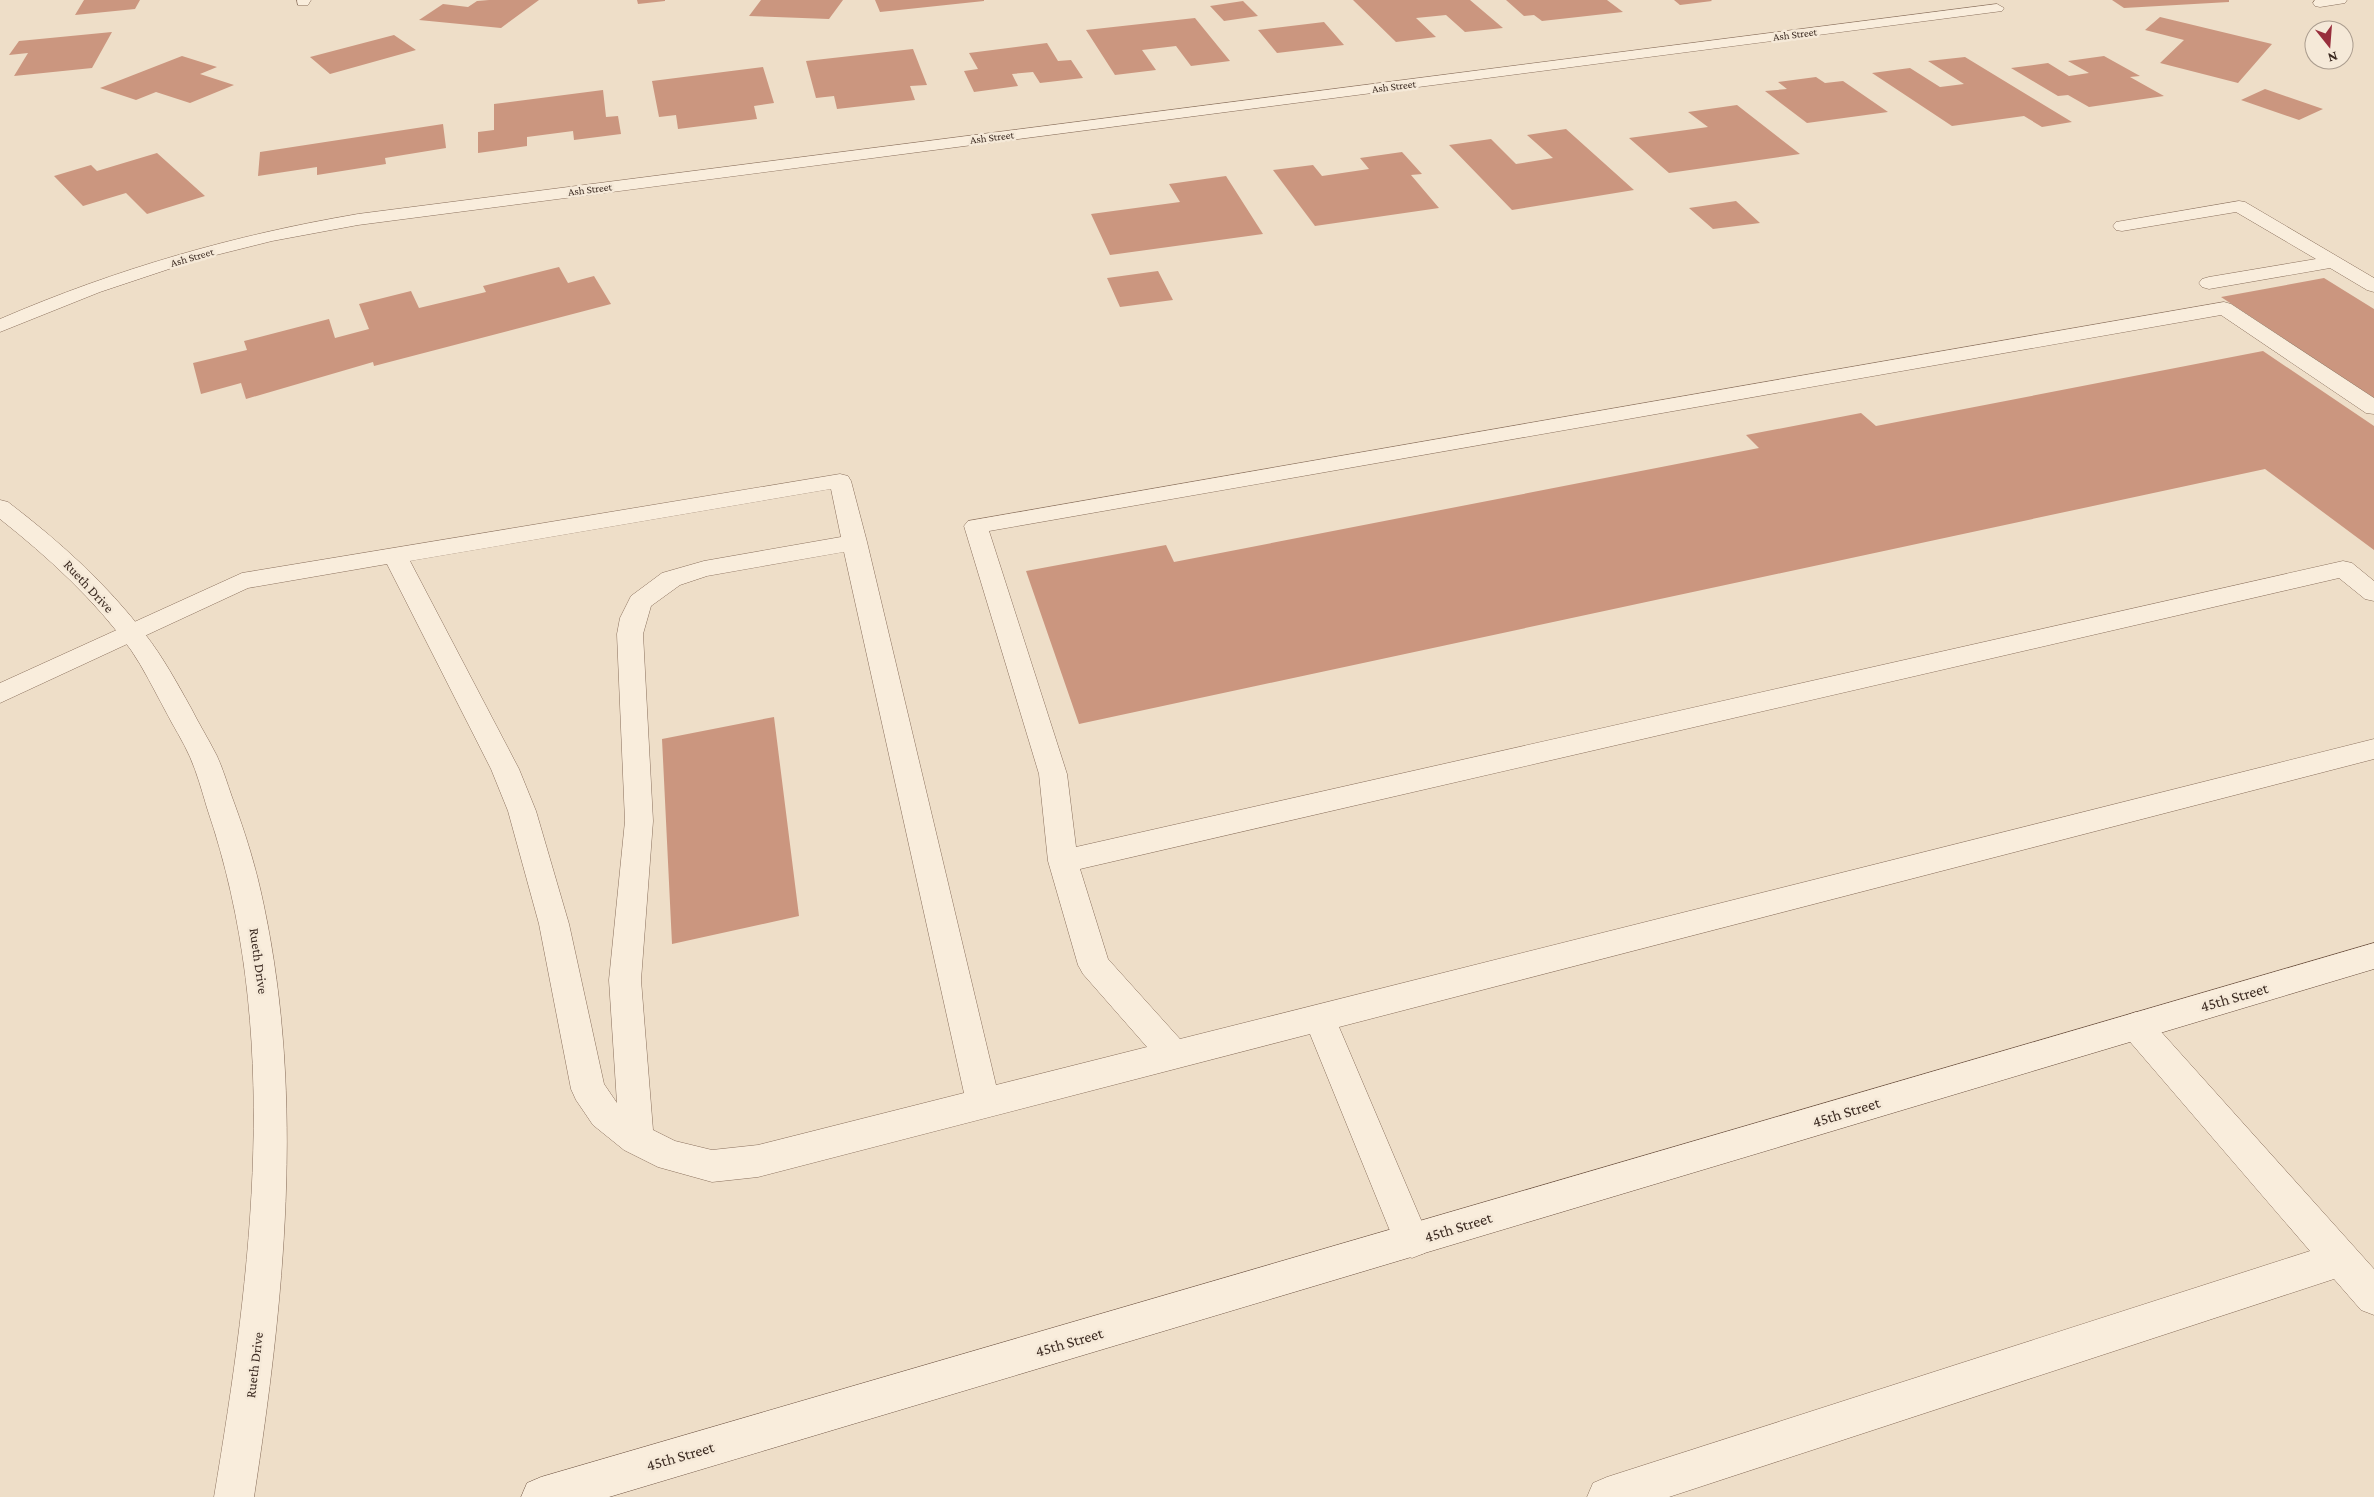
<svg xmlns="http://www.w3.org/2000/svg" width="2374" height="1497" viewBox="0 0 2374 1497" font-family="'Crimson Pro',serif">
<rect width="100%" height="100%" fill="#eedec8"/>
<path fill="#cb967f" d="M 84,0 L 140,0 L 135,9 L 75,15 Z
M 489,0 L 539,0 L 501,28 L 419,20 L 443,4 L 468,7 L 477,1 Z
M 637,0 L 665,0 L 665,1 L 638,4 Z
M 761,0 L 843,0 L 829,19 L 749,16 Z
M 875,0 L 984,0 L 984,1 L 880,12 Z
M 1353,0 L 1470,0 L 1503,28 L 1465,32 L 1446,15 L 1416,18 L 1436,37 L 1396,42 Z
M 1506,0 L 1607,0 L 1623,12 L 1542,21 L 1534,15 L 1524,16 Z
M 1674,0 L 1711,0 L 1712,1 L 1680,5 Z
M 2112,0 L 2229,0 L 2229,2 L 2124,8 Z
M 1243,1 L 1258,16 L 1224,21 L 1210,6 Z
M 2160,17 L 2272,44 L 2238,83 L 2160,63 L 2184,40 L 2145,30 Z
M 1195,18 L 1230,61 L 1191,66 L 1176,46 L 1142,50 L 1156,70 L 1115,75 L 1086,30 Z
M 1324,22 L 1344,45 L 1277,53 L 1258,30 Z
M 112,32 L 92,68 L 14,76 L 28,53 L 9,55 L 19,41 Z
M 394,35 L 416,50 L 330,74 L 310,57 Z
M 1047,43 L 1058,61 L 1071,60 L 1083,78 L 1040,83 L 1033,72 L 1012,74 L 1018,86 L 974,92 L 964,71 L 978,69 L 969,53 Z
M 913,49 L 927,85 L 910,86 L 915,100 L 837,109 L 834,96 L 816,98 L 806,61 Z
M 182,56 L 217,67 L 200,74 L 234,85 L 190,103 L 156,92 L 136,100 L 100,88 Z
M 2104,56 L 2140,76 L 2130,77 L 2164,96 L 2089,107 L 2068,95 L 2058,96 L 2011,68 L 2048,63 L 2069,76 L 2089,73 L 2068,61 Z
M 1965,57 L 2072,122 L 2042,127 L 2024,116 L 1952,126 L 1872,73 L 1910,68 L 1940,87 L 1964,84 L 1928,61 Z
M 763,67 L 774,103 L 754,106 L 757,119 L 678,129 L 676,115 L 659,117 L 652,81 Z
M 1816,77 L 1825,83 L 1843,81 L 1888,112 L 1807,123 L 1765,91 L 1787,89 L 1778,82 Z
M 2265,89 L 2323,109 L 2299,120 L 2241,100 Z
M 603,90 L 606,117 L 618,116 L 621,134 L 574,140 L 573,131 L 527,137 L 527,146 L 478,153 L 478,132 L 494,130 L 494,104 Z
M 1737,105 L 1800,154 L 1669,173 L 1629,138 L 1708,127 L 1688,112 Z
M 443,124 L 446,148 L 385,158 L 386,164 L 317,175 L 317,167 L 258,176 L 260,152 Z
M 1566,129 L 1634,190 L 1512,210 L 1449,145 L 1491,139 L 1516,164 L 1553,158 L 1527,135 Z
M 1402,152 L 1422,174 L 1411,175 L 1439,208 L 1315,226 L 1273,170 L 1313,165 L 1322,176 L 1369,169 L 1360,158 Z
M 157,153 L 205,196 L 147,214 L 126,193 L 83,206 L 54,176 L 91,165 L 97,171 Z
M 1226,176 L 1263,234 L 1110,255 L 1091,214 L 1180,202 L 1169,184 Z
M 1736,201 L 1760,223 L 1713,229 L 1689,208 Z
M 559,267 L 568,283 L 594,276 L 611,304 L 374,366 L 373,362 L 246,399 L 241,383 L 201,394 L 193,363 L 247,350 L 244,341 L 329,319 L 335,338 L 369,329 L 359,304 L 411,291 L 419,308 L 486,292 L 483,286 Z
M 1158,271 L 1173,300 L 1120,307 L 1107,278 Z
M 2324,278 L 2374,309 L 2374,398 L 2221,297 Z
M 2263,351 L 2374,426 L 2374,550 L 2265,469 L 1079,724 L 1026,571 L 1166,545 L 1174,562 L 1759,448 L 1746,435 L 1861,413 L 1876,426 Z
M 774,717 L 799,916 L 672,944 L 662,739 Z"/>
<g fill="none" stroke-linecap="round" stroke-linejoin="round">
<g stroke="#8a705d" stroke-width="1">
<path id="lane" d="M 2315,0 L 2347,0 L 2345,3 L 2320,7 L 2315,6 L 2313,3 Z
M 2239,201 L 2245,202 L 2374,278 L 2374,292 L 2367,290 L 2330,268 L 2209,289 L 2202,287 L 2199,283 L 2202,279 L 2209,277 L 2316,259 L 2236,212 L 2122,231 L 2116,230 L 2113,226 L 2116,222 L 2122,221 Z
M 2224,302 L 2231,304 L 2374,398 L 2374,414 L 2366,413 L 2221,315 L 989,531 L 1067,774 L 1076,847 L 2343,561 L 2352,563 L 2374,581 L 2374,601 L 2365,599 L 2339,578 L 1080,869 L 1108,959 L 1180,1039 L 2374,739 L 2374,759 L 1339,1027 L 1430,1241 L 1425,1253 L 1412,1258 L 1399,1253 L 1310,1034 L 758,1177 L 712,1182 L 658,1167 L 624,1150 L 593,1125 L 576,1100 L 571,1089 L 539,924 L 508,811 L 491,769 L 387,564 L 248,588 L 0,703 L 0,683 L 242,573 L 840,474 L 848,476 L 851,481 L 867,542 L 996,1085 L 1147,1047 L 1083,974 L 1078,965 L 1048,861 L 1039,774 L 964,526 L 968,521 ZM 831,489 L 841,537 L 704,561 L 662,573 L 631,596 L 620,618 L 617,634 L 625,821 L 609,980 L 617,1103 L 604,1084 L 569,924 L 536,811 L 519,769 L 410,561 ZM 844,552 L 964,1093 L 758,1145 L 712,1150 L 675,1141 L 653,1130 L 641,980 L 653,821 L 643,634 L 651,606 L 680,585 L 707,576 Z
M 2136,1012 L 2147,1016 L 2374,1269 L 2374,1315 L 2361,1310 L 2334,1279 L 1669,1497 L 1587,1497 L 1593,1483 L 1607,1477 L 2310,1251 L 2125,1036 L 2120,1026 L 2125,1016 Z"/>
</g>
<g stroke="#8a705d" stroke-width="1">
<path id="street" d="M 297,0 L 311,0 L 308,5 L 298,5 Z
M 1997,4 L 2004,8 L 2002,11 L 358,225 L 272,241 L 196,260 L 100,292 L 0,332 L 0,319 C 116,269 234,235 358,214 Z
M 0,500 L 8,502 C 59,541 106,583 145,634 C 163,657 177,683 191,708 C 199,724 209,740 217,756 C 223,769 227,783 232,797 C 246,835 256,867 264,906 C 305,1102 284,1301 254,1497 L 214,1497 C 252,1270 283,1030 207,808 C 202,791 197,773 190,757 C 183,741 173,726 165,710 C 154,690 144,669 131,650 C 95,600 48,557 0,519 Z"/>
</g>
<g stroke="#6c5140" stroke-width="1">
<path id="secondary" d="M 2374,943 L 2374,969 L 609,1497 L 521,1497 L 527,1483 L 541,1477 Z"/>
</g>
<use href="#lane" fill="#f9eddc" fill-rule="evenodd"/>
<use href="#street" fill="#f9eddc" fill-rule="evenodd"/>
<use href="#secondary" fill="#f9eddc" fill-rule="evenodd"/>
</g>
<g text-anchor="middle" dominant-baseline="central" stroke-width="5" stroke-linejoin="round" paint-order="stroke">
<g font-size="11" fill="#3b2a21" stroke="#f5e9d8">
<text transform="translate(1795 34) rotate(-7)">Ash Street</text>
<text transform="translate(1394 86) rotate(-7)">Ash Street</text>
<text transform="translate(992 137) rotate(-7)">Ash Street</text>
<text transform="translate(590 189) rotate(-7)">Ash Street</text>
<text transform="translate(192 257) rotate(-16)">Ash Street</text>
</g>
<g font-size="14" fill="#3b2a21" stroke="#f5e9d8">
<text transform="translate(89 586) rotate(47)">Rueth Drive</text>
<text transform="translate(259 961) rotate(82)">Rueth Drive</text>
<text transform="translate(254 1365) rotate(-83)">Rueth Drive</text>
</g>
<g font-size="16" fill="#3b2a21" stroke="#f5e9d8">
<text transform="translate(2234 997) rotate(-16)">45th Street</text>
<text transform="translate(1846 1112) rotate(-17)">45th Street</text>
<text transform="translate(1458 1227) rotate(-17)">45th Street</text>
<text transform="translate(1069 1342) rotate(-16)">45th Street</text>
<text transform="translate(680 1456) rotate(-16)">45th Street</text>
</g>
</g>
<g transform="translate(2329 45) rotate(163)"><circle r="24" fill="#f5e9d8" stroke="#ab9d8f"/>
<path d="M0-4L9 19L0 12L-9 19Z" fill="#982e3c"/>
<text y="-8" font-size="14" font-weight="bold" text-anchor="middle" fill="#3b2a21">N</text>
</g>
</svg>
